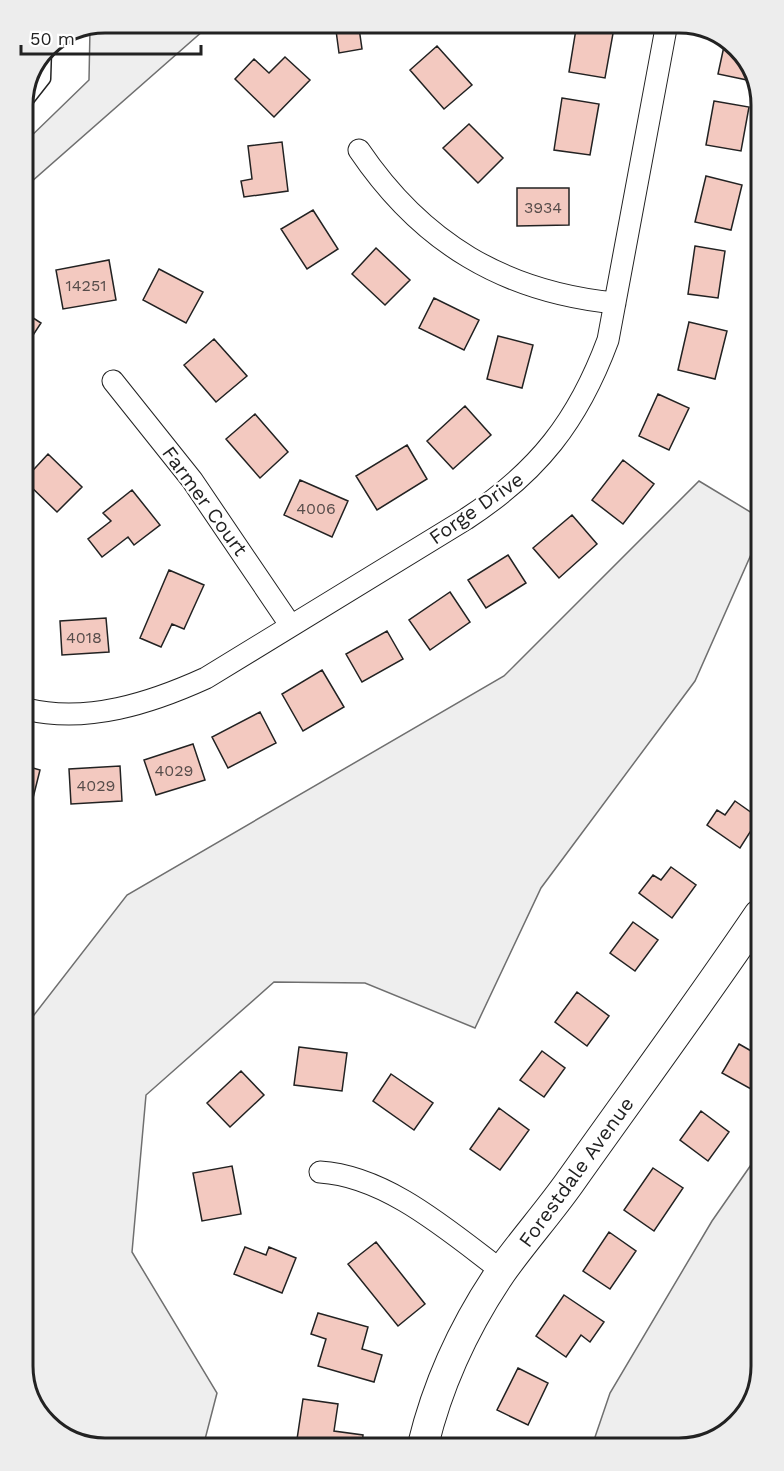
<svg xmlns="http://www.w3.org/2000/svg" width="784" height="1471" viewBox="0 0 784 1471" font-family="'Work Sans',sans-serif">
<rect width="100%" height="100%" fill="#fff"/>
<path fill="#eee" stroke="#6f6f6f" stroke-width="1.5" d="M 105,23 L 212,23 L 23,189 L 23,144 L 89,80 L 90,29 Z
M 699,481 L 757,516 L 757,541 L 695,681 L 541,888 L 475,1028 L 365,983 L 274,982 L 146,1095 L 132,1252 L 217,1393 L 203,1447 L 100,1448 L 59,1434 L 29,1398 L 27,1024 L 127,895 L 504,676 Z
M 760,1152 L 761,1367 L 748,1412 L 711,1442 L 593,1443 L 610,1393 L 712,1221 Z"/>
<path fill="#f3c9c0" stroke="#222" stroke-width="1.5" d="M 335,23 L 386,23 L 386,24 L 359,28 L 362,49 L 339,53 Z
M 577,23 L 614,28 L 605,78 L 569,72 Z
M 726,37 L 754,71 L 752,81 L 718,74 Z
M 437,46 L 472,85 L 444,109 L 410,70 Z
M 285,57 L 310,80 L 274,117 L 235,79 L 254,59 L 269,73 Z
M 562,98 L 599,104 L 590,155 L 554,150 Z
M 714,101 L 749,107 L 741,151 L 706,145 Z
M 469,124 L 503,158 L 478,183 L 443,148 Z
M 282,142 L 288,191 L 244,197 L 241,181 L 252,179 L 248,146 Z
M 706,176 L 742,185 L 731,230 L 695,222 Z
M 517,188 L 569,188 L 569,225 L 517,226 Z
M 313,210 L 338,249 L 307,269 L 281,229 Z
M 695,246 L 725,251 L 718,298 L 688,294 Z
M 376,248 L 410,280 L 385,305 L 352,274 Z
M 109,260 L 116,300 L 63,309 L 56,270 Z
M 159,269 L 203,292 L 186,323 L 143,300 Z
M 434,298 L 479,320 L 464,350 L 419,328 Z
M 24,312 L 41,323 L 24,349 Z
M 689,322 L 727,331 L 715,379 L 678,370 Z
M 498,336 L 533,345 L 522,388 L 487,379 Z
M 214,339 L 247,376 L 216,402 L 184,365 Z
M 658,394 L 689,408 L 669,450 L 639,436 Z
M 465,406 L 491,435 L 453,469 L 427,441 Z
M 255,414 L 288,452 L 260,478 L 226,439 Z
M 407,445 L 427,479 L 377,510 L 356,476 Z
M 48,454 L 82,487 L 57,512 L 24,480 Z
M 623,460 L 654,484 L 623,524 L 592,500 Z
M 300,480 L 348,501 L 332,537 L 284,515 Z
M 132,490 L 160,525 L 134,545 L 128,537 L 102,557 L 88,539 L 111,521 L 103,513 Z
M 572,515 L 597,544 L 559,578 L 533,548 Z
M 508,555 L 526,583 L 486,608 L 468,580 Z
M 169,570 L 204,585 L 184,629 L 172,624 L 161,647 L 140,638 Z
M 450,592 L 470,622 L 430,650 L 409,620 Z
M 25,602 L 32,605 L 25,624 Z
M 106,618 L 109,652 L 62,655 L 60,621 Z
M 387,631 L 403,659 L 362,682 L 346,654 Z
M 322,670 L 344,707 L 303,731 L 282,694 Z
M 260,712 L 276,743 L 228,768 L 212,737 Z
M 193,744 L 205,780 L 156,795 L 144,760 Z
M 759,763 L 759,780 L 752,776 Z
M 26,766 L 40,770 L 33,798 L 26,796 Z
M 120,766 L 122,801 L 71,804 L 69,769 Z
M 735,801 L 759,818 L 740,848 L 707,825 L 717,810 L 725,815 Z
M 671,867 L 696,885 L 672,918 L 639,893 L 653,875 L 661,880 Z
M 633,922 L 658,940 L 635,971 L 610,953 Z
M 577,992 L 609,1016 L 587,1046 L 555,1022 Z
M 739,1044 L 760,1056 L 760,1074 L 751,1089 L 722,1073 Z
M 299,1047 L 347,1053 L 342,1091 L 294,1085 Z
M 542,1051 L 565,1068 L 544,1097 L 520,1080 Z
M 241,1071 L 264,1095 L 230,1127 L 207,1103 Z
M 391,1074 L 433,1103 L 414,1130 L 373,1101 Z
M 499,1108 L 529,1130 L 500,1170 L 470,1149 Z
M 701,1111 L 729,1132 L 708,1161 L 680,1140 Z
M 232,1166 L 241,1214 L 202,1221 L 193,1173 Z
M 653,1168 L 683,1188 L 654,1231 L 624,1210 Z
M 609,1232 L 636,1251 L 610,1289 L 583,1271 Z
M 376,1242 L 425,1304 L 398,1326 L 348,1264 Z
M 245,1247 L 266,1255 L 269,1247 L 296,1258 L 282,1293 L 234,1274 Z
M 564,1295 L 604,1322 L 590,1342 L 581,1335 L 566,1357 L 536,1336 Z
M 318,1313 L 368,1327 L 362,1349 L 382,1355 L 374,1382 L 318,1366 L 326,1339 L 311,1334 Z
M 518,1368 L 548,1383 L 528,1425 L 497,1410 Z
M 303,1399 L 338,1404 L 334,1431 L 363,1435 L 362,1446 L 296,1446 Z"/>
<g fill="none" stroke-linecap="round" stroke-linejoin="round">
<g stroke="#222" stroke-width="13">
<path id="lane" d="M 23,107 L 45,79 L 46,48"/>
</g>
<g stroke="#222" stroke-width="23">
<path id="street" d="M 359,150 C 422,243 504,292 615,303
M 113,381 L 192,480 L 291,626
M 26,709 C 87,724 151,703 206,678 L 466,519 C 538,472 578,421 608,340 L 667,23
M 320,1172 C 387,1176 450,1232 502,1271"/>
</g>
<g stroke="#222" stroke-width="32">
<path id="secondary" d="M 423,1445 C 438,1383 465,1325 501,1272 C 523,1241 548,1213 570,1182 C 633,1093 698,1005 759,915"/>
</g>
<use href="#lane" stroke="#fff" stroke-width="10"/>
<use href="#street" stroke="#fff" stroke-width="21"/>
<use href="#secondary" stroke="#fff" stroke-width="30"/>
</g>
<g text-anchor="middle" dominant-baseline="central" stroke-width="4.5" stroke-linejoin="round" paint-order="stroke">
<g font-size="16" fill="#564c4a">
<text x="543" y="207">3934</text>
<text x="86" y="285">14251</text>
<text x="316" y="508">4006</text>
<text x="84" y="637">4018</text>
<text x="174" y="770">4029</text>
<text x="96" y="785">4029</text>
</g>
<g font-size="20" fill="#222" stroke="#fff">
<text transform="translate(205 501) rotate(54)">Farmer Court</text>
<text transform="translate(476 508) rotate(-35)">Forge Drive</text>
<text transform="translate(576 1172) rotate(-54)">Forestdale Avenue</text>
</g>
</g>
<path d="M0 0H784V1471H0ZM105 33H679A72 72 0 0 1 751 105V1366A72 72 0 0 1 679 1438H105A72 72 0 0 1 33 1366V105A72 72 0 0 1 105 33Z" fill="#ededed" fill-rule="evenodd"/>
<path fill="none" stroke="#222" stroke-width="3" d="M105 33H679A72 72 0 0 1 751 105V1366A72 72 0 0 1 679 1438H105A72 72 0 0 1 33 1366V105A72 72 0 0 1 105 33Z"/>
<path d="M21 45v9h180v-9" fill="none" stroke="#222222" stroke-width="3"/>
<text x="30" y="45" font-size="18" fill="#222222" stroke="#ffffff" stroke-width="4.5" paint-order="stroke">50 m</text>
</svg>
